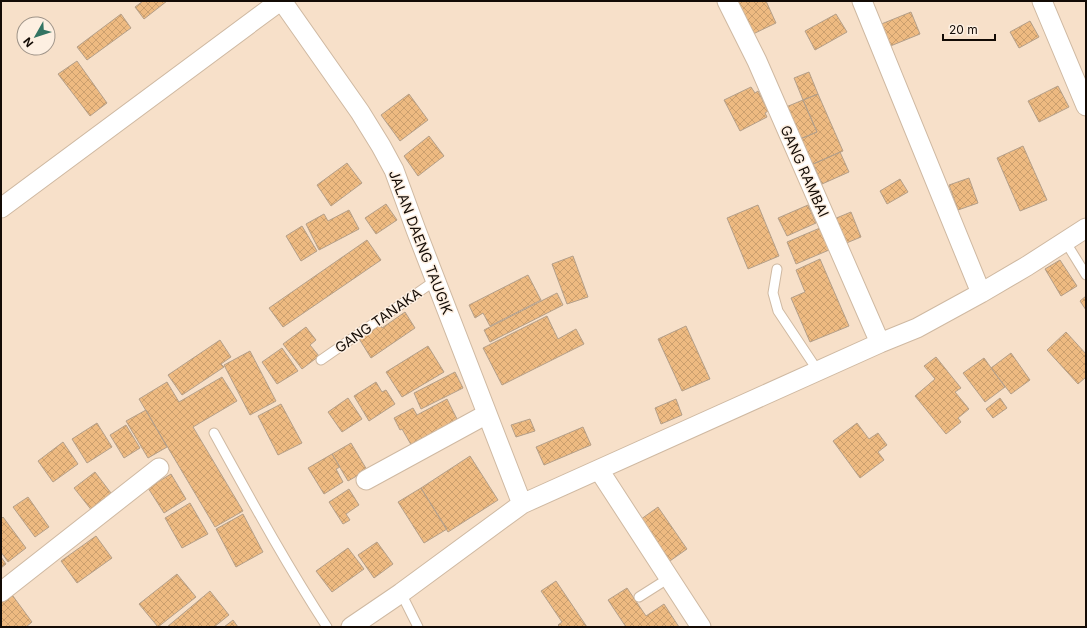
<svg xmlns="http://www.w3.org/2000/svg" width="1087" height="628" viewBox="0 0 1087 628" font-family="Inter,sans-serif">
<defs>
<pattern id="building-cross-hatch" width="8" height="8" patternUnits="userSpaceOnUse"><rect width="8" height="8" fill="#eeba81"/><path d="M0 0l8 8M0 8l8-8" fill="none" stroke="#cb9f6e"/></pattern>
</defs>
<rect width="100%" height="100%" fill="#f7e0c9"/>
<path fill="url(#building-cross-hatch)" stroke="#b49f89" d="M 143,1 L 167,1 L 144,19 L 135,7 Z
M 740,1 L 766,1 L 776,23 L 751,35 L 735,3 Z
M 911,12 L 920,34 L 883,49 L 874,27 Z
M 121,14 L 131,28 L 87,60 L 77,47 Z
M 836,14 L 847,32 L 815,50 L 805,31 Z
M 1030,21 L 1039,37 L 1019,48 L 1010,32 Z
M 77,61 L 107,103 L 90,116 L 58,74 Z
M 809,72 L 818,94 L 803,100 L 794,78 Z
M 1058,86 L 1069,107 L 1039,122 L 1028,101 Z
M 751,87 L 755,93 L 758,91 L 768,111 L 765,113 L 767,117 L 740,131 L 724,100 Z
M 409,94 L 428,120 L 400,141 L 381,115 Z
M 818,94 L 843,151 L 811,165 L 800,139 L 817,132 L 803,100 Z
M 803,100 L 817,132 L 800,139 L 786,107 Z
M 429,136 L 444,156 L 418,176 L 404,156 Z
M 1023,146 L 1047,200 L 1020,211 L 997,158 Z
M 840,152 L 849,172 L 822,184 L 813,164 Z
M 347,163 L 362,183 L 331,206 L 317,185 Z
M 969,178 L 978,203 L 958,210 L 949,185 Z
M 900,179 L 908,192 L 887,204 L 880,191 Z
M 386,204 L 397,220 L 376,234 L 365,218 Z
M 758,205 L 779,256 L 748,269 L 727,218 Z
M 808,205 L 816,223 L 787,236 L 778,218 Z
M 349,210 L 359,229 L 319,250 L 306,224 L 324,214 L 328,221 Z
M 851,212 L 861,237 L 844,244 L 834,219 Z
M 302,226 L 317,251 L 301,261 L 286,236 Z
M 820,228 L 829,250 L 796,264 L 787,242 Z
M 367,240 L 381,260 L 283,327 L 269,308 Z
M 573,256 L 588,297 L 567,304 L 552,264 Z
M 820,259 L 849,326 L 810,342 L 791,298 L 805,292 L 796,270 Z
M 1060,260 L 1077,286 L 1061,296 L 1045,269 Z
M 528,275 L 541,300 L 490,326 L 483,313 L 475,318 L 469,305 Z
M 557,293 L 563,305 L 490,342 L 484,330 Z
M 1086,296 L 1086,310 L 1080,301 Z
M 405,312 L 415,328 L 371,358 L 358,337 L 379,323 L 382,328 Z
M 547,316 L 558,339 L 576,329 L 584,344 L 502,385 L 483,348 Z
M 686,326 L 710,379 L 682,391 L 658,339 Z
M 306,327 L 316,340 L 310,345 L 319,356 L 302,369 L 283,344 Z
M 1066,332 L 1086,354 L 1086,377 L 1078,384 L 1047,350 Z
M 220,340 L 231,357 L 221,364 L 224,367 L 182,395 L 168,375 Z
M 428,346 L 444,372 L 402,397 L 386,372 Z
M 282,348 L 298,371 L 277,384 L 262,362 Z
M 250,351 L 276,401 L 250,415 L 224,365 Z
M 1011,353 L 1030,380 L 1011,394 L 991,368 Z
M 936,357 L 961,388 L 955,392 L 969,409 L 958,418 L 961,422 L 946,434 L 915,396 L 935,379 L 924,366 Z
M 984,358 L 1005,387 L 985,402 L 963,373 Z
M 455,372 L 463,388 L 421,409 L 414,393 Z
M 222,377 L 237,401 L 193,427 L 243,511 L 215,527 L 139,399 L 167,382 L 179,402 Z
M 376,382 L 382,392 L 386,390 L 395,404 L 369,421 L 354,396 Z
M 348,398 L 362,419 L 342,432 L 328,412 Z
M 1000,398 L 1007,408 L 993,418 L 986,409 Z
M 447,399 L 459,423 L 413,448 L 402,429 L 400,430 L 394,418 L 413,408 L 417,415 Z
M 676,399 L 682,415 L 661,424 L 655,408 Z
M 281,404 L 302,443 L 278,455 L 258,416 Z
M 146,410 L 167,447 L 148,458 L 126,421 Z
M 530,419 L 535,431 L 516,437 L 511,425 Z
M 97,423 L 112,447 L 87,463 L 72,439 Z
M 857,423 L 869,439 L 878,433 L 887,445 L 878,452 L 884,460 L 860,478 L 833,441 Z
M 126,425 L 140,448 L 124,458 L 110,435 Z
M 583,427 L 591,445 L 544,465 L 536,447 Z
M 63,442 L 78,464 L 53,482 L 38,461 Z
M 351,443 L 367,470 L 348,481 L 332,454 Z
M 332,454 L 340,467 L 336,469 L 343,482 L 324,494 L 308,468 Z
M 470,456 L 498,500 L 448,532 L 421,488 Z
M 95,472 L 114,497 L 93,512 L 74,488 Z
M 171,474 L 186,499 L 164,513 L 148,488 Z
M 421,488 L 447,529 L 424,543 L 398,502 Z
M 349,489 L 359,505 L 346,514 L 350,520 L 343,524 L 329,502 Z
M 28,497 L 49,527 L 35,537 L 13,507 Z
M 190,503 L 208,534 L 182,548 L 165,518 Z
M 658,507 L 687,549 L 667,563 L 637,522 Z
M 243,514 L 263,552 L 236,567 L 216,529 Z
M 3,517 L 26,548 L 8,562 L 1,552 L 1,519 Z
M 96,536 L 112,558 L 77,583 L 61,561 Z
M 377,542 L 393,564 L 374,578 L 358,555 Z
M 348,548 L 364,569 L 332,592 L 316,571 Z
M 1,557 L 6,564 L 1,568 Z
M 177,574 L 196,597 L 158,627 L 139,604 Z
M 556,581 L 587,627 L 560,627 L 558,625 L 562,622 L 541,591 Z
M 627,588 L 646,616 L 664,604 L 679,627 L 626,627 L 608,600 Z
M 210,591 L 229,615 L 214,627 L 167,627 Z
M 10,592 L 32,622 L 26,627 L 1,627 L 1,599 Z
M 233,620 L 238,627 L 224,627 Z"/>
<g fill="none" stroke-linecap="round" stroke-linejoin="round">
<g stroke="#cfb9a2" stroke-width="11">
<path id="service" d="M 1065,241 L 1086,275
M 777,269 L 773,293 L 778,311 L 818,371
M 321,360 L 436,280
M 214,433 C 250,498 286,564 327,627
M 401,593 L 418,627
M 639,597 L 669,578"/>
</g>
<g stroke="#cfb9a2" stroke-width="21">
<path id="minor" d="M 282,1 L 360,112 L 381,146 L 394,170 L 416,230 L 522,504
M 727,1 L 757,61 L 880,343
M 862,1 L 981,293
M 1042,1 L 1086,106
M 1,208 L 280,1
M 599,470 L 701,627
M 366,480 L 487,414
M 1,592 L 159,468
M 351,627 L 401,593 L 522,504 L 880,343 L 917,328 L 981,293 L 1027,266 L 1086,228"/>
</g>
<use href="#service" stroke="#fff" stroke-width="9"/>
<use href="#minor" stroke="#fff" stroke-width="19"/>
</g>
<g text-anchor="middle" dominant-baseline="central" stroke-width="3" stroke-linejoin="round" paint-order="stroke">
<g font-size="14" fill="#130b05" stroke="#fdefe1">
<text transform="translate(805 171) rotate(66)">GANG RAMBAI</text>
<text transform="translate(421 242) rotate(69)">JALAN DAENG TAUGIK</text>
<text transform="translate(378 320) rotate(-35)">GANG TANAKA</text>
</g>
</g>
<rect width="1087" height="628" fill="none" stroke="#130b05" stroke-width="4"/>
<g transform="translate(36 36) rotate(231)"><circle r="19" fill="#fdefe1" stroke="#9f9489"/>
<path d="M0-3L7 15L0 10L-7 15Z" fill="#337463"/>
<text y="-6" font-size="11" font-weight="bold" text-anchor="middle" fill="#130b05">N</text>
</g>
<path d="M943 34v6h52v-6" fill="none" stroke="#130b05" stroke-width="2"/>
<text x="949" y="34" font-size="12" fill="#130b05" stroke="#fdefe1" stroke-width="3" paint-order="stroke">20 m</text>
</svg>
